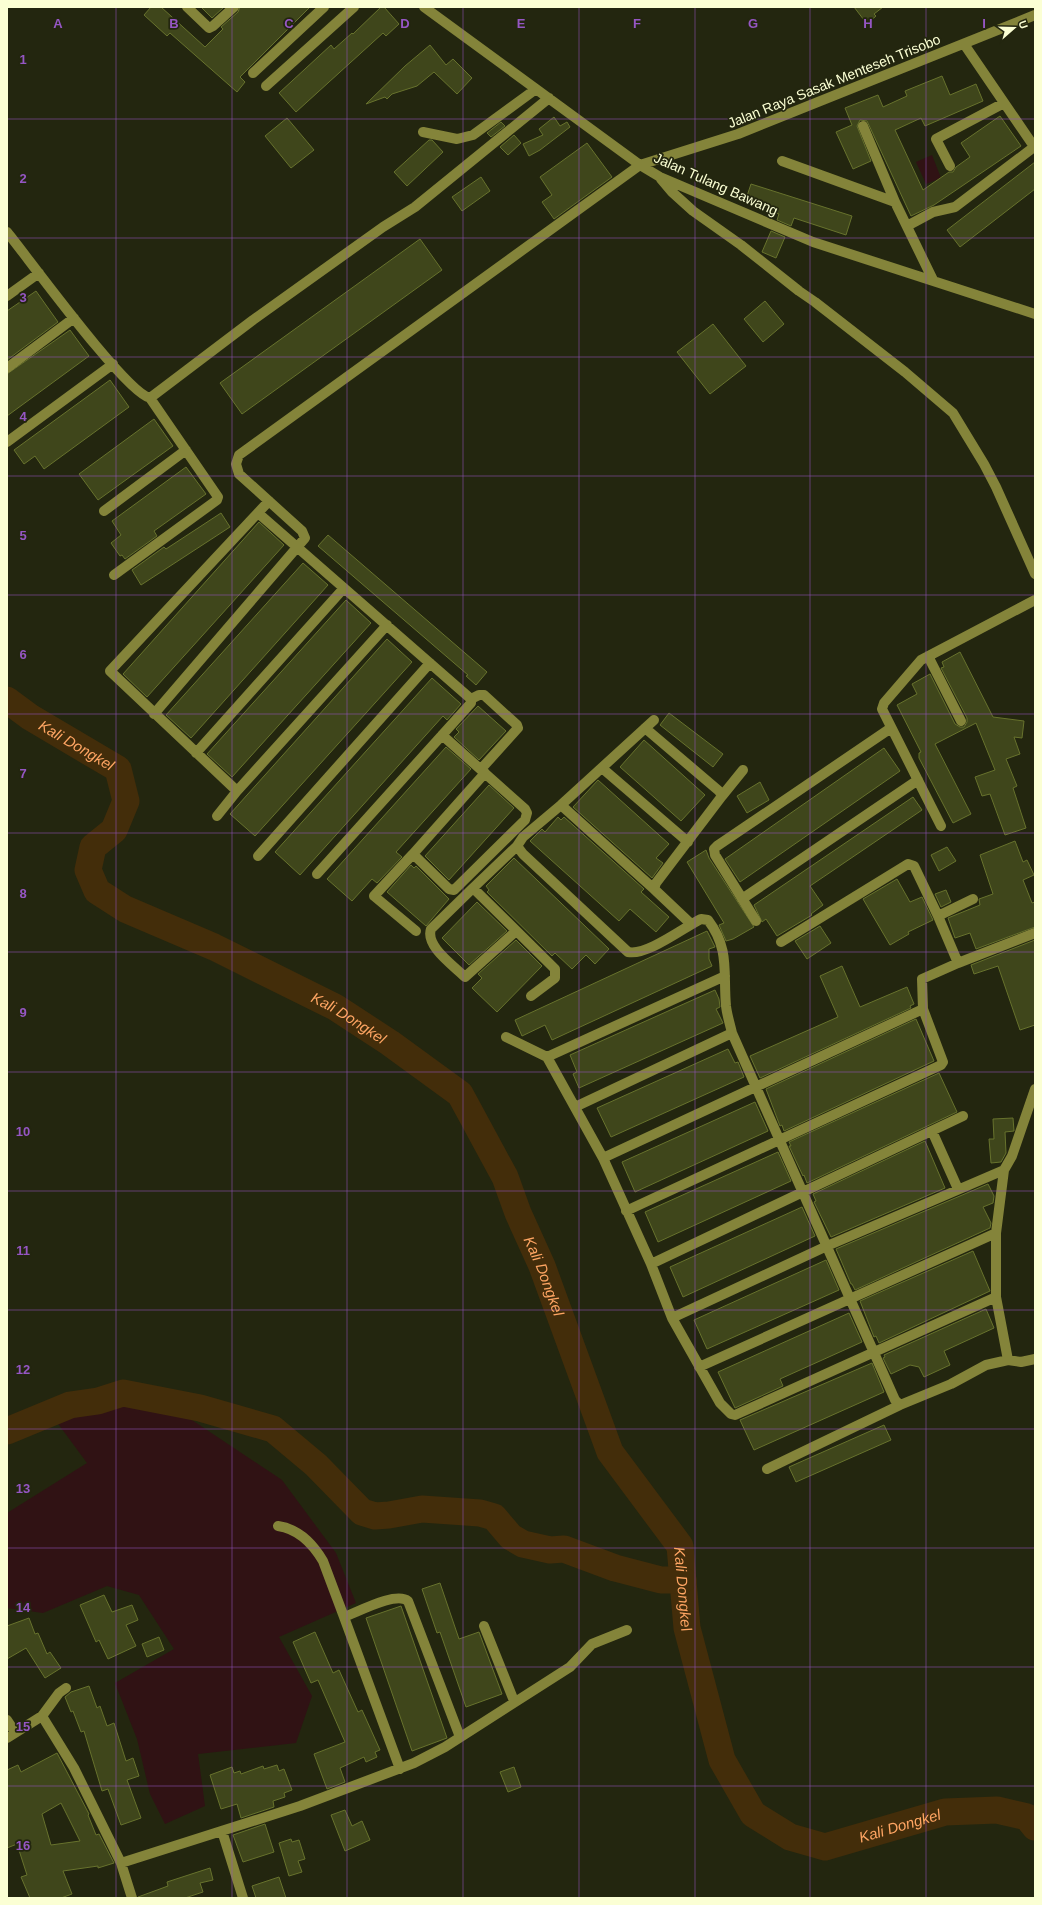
<svg xmlns="http://www.w3.org/2000/svg" width="1042" height="1905" viewBox="0 0 1042 1905" font-family="Helvetica,sans-serif">
<rect width="100%" height="100%" fill="#23260f"/>
<path fill="#301214" d="M 932,155 L 941,178 L 926,184 L 916,162 Z
M 141,1386 L 282,1480 L 336,1553 L 356,1603 L 279,1637 L 312,1696 L 296,1743 L 198,1754 L 205,1806 L 165,1824 L 150,1794 L 137,1739 L 115,1683 L 174,1649 L 139,1595 L 107,1586 L 43,1613 L 7,1608 L 7,1513 L 87,1463 L 45,1406 Z"/>
<g fill="none" stroke-linecap="round" stroke-linejoin="round">
<g stroke="#432d0a" stroke-width="27">
<path id="s1" d="M 7,700 L 30,717 L 118,769 L 126,801 L 114,830 L 93,847 L 88,870 L 97,891 L 125,909 L 214,947 L 335,1007 L 390,1043 L 460,1094 L 505,1177 L 518,1213 L 542,1266 L 610,1452 L 680,1546 L 687,1628 L 722,1760 L 753,1814 L 790,1837 L 825,1847 L 945,1812 L 997,1810 L 1027,1817 L 1035,1827"/>
<path d="M 7,1431 L 70,1405 L 98,1401 L 123,1393 L 200,1408 L 273,1429 L 316,1465 L 362,1512 L 375,1516 L 389,1515 L 422,1509 L 480,1513 L 494,1517 L 511,1537 L 523,1544 L 550,1550 L 564,1549 L 615,1568 L 661,1580 L 683,1580"/>
</g>
</g>
<path fill="#3f461b" stroke="#67722d" fill-rule="evenodd" d="M 151,7 L 161,7 L 205,47 L 223,29 L 221,27 L 238,12 L 240,7 L 310,7 L 240,77 L 245,82 L 237,92 L 170,33 L 167,36 L 144,15 Z
M 201,7 L 224,7 L 212,18 Z
M 381,7 L 384,7 L 399,24 L 386,36 L 383,33 L 296,112 L 279,93 L 331,45 L 334,49 L 352,33 L 353,34 Z
M 854,7 L 883,7 L 874,14 L 876,16 L 867,24 Z
M 430,45 L 446,65 L 453,59 L 472,78 L 457,94 L 434,72 L 417,86 L 392,94 L 387,99 L 385,97 L 366,104 L 405,66 Z
M 942,76 L 950,95 L 976,84 L 983,101 L 925,126 L 921,118 L 895,130 L 923,190 L 949,172 L 953,172 L 956,167 L 970,157 L 961,143 L 1000,116 L 1021,146 L 934,205 L 911,216 L 867,121 L 860,120 L 857,126 L 871,161 L 853,169 L 836,132 L 852,125 L 845,108 L 878,95 L 883,107 L 907,96 L 905,91 Z
M 554,117 L 560,126 L 567,122 L 570,127 L 540,150 L 529,156 L 523,144 L 543,135 L 539,129 Z
M 287,118 L 314,150 L 291,168 L 265,136 Z
M 501,122 L 505,126 L 491,137 L 487,133 Z
M 514,135 L 521,143 L 508,155 L 500,147 Z
M 429,140 L 432,140 L 443,152 L 407,186 L 394,172 Z
M 587,143 L 612,177 L 554,219 L 542,202 L 552,195 L 540,177 Z
M 1035,162 L 1035,189 L 960,247 L 947,230 Z
M 481,177 L 490,191 L 462,211 L 452,197 Z
M 751,184 L 852,216 L 846,235 L 794,218 L 791,226 L 777,220 L 779,214 L 745,202 Z
M 771,231 L 785,237 L 776,258 L 762,252 Z
M 420,239 L 442,270 L 242,414 L 220,383 Z
M 36,291 L 58,322 L 7,360 L 7,311 Z
M 765,301 L 784,324 L 763,342 L 744,319 Z
M 713,324 L 746,366 L 710,394 L 677,352 Z
M 70,330 L 89,356 L 7,416 L 7,374 Z
M 110,380 L 129,407 L 44,469 L 35,456 L 24,464 L 14,450 Z
M 154,419 L 173,446 L 98,500 L 79,474 Z
M 186,467 L 206,494 L 154,531 L 157,536 L 125,559 L 122,555 L 120,556 L 111,543 L 121,535 L 112,521 Z
M 221,513 L 230,527 L 141,585 L 132,570 L 164,547 L 166,549 Z
M 259,522 L 284,545 L 147,697 L 123,674 Z
M 328,535 L 487,672 L 476,685 L 466,676 L 468,675 L 318,546 Z
M 303,563 L 328,585 L 191,738 L 166,715 Z
M 346,600 L 371,623 L 232,777 L 207,754 Z
M 387,639 L 412,662 L 255,836 L 230,814 Z
M 960,652 L 993,717 L 1024,721 L 1022,738 L 1014,737 L 1020,754 L 1006,759 L 1017,786 L 1013,788 L 1026,828 L 1005,835 L 990,794 L 982,796 L 975,777 L 995,770 L 976,723 L 935,744 L 971,814 L 953,823 L 919,758 L 919,753 L 921,752 L 897,705 L 917,694 L 912,684 L 930,674 L 955,724 L 960,727 L 964,727 L 967,722 L 967,718 L 941,668 L 944,667 L 942,662 Z
M 432,678 L 461,704 L 447,720 L 443,716 L 300,875 L 275,852 Z
M 478,706 L 506,731 L 479,760 L 454,737 L 459,732 L 456,729 Z
M 669,713 L 723,754 L 713,767 L 660,725 Z
M 644,740 L 705,795 L 681,821 L 620,767 Z
M 446,747 L 471,769 L 396,852 L 402,857 L 377,883 L 372,879 L 352,901 L 327,879 Z
M 884,748 L 900,771 L 740,882 L 725,859 Z
M 598,780 L 669,844 L 656,858 L 663,863 L 652,878 L 573,807 Z
M 760,782 L 769,800 L 747,813 L 737,796 Z
M 489,785 L 514,808 L 449,880 L 425,856 Z
M 913,797 L 922,810 L 810,886 L 823,905 L 811,914 L 812,915 L 777,936 L 766,919 L 762,922 L 754,905 Z
M 558,817 L 561,820 L 564,817 L 644,889 L 641,892 L 669,917 L 656,932 L 630,909 L 619,921 L 530,841 L 542,829 L 545,832 Z
M 1015,841 L 1023,862 L 1027,860 L 1034,875 L 1023,880 L 1032,903 L 1035,902 L 1035,927 L 976,949 L 970,933 L 955,938 L 948,918 L 980,905 L 979,899 L 993,894 L 980,855 Z
M 947,847 L 956,861 L 939,871 L 931,855 Z
M 706,850 L 709,858 L 754,927 L 733,939 L 726,941 L 719,925 L 724,923 L 687,862 Z
M 514,858 L 609,949 L 595,964 L 586,955 L 572,969 L 555,953 L 552,956 L 487,892 L 489,890 L 486,886 Z
M 411,865 L 414,868 L 416,866 L 449,899 L 426,926 L 387,892 Z
M 897,879 L 910,902 L 922,897 L 933,920 L 908,932 L 909,934 L 890,945 L 863,899 Z
M 946,890 L 951,902 L 941,907 L 935,894 Z
M 477,902 L 507,931 L 469,965 L 442,938 Z
M 820,926 L 831,943 L 807,959 L 795,941 Z
M 707,931 L 715,947 L 709,949 L 709,959 L 712,966 L 552,1040 L 545,1025 L 522,1036 L 515,1020 Z
M 516,940 L 542,966 L 497,1012 L 472,988 L 482,978 L 478,974 Z
M 1035,940 L 1035,1025 L 1020,1030 L 998,966 L 974,974 L 971,965 Z
M 842,966 L 860,1007 L 907,987 L 914,1004 L 910,1006 L 911,1008 L 760,1078 L 750,1056 L 838,1017 L 820,976 Z
M 715,990 L 719,999 L 720,1007 L 716,1009 L 723,1023 L 579,1088 L 573,1074 L 577,1072 L 570,1055 Z
M 916,1019 L 934,1061 L 784,1131 L 782,1125 L 780,1126 L 766,1089 Z
M 728,1049 L 735,1063 L 738,1062 L 744,1077 L 611,1137 L 597,1108 Z
M 939,1073 L 957,1112 L 807,1183 L 804,1175 L 803,1176 L 789,1146 L 791,1146 L 789,1142 Z
M 755,1102 L 768,1131 L 635,1192 L 622,1162 Z
M 1013,1118 L 1014,1131 L 1005,1132 L 1006,1153 L 1001,1162 L 991,1163 L 989,1139 L 994,1139 L 993,1119 Z
M 925,1141 L 945,1188 L 831,1237 L 814,1202 L 816,1201 L 813,1194 Z
M 778,1152 L 791,1181 L 658,1242 L 645,1212 Z
M 988,1184 L 994,1196 L 993,1203 L 983,1207 L 991,1223 L 990,1228 L 855,1290 L 852,1284 L 851,1284 L 836,1249 Z
M 802,1207 L 815,1236 L 683,1297 L 670,1267 Z
M 973,1251 L 990,1291 L 879,1343 L 876,1336 L 874,1337 L 860,1301 Z
M 826,1260 L 839,1290 L 707,1349 L 694,1320 Z
M 986,1309 L 994,1328 L 944,1351 L 950,1365 L 924,1377 L 919,1367 L 910,1365 L 891,1374 L 883,1358 L 885,1357 L 884,1355 Z
M 849,1313 L 862,1342 L 780,1379 L 783,1386 L 735,1408 L 718,1372 Z
M 872,1363 L 884,1392 L 754,1450 L 740,1420 Z
M 884,1425 L 891,1440 L 796,1482 L 789,1467 Z
M 440,1583 L 459,1639 L 479,1632 L 502,1694 L 466,1707 L 440,1632 L 437,1633 L 422,1589 Z
M 104,1595 L 112,1612 L 132,1605 L 138,1620 L 126,1625 L 136,1646 L 108,1659 L 99,1640 L 96,1642 L 80,1605 Z
M 401,1606 L 447,1738 L 412,1751 L 366,1618 Z
M 29,1618 L 35,1634 L 38,1633 L 47,1654 L 50,1652 L 61,1668 L 45,1678 L 26,1648 L 7,1659 L 7,1626 Z
M 315,1632 L 333,1673 L 339,1670 L 358,1712 L 362,1710 L 380,1750 L 375,1752 L 377,1757 L 366,1762 L 364,1757 L 340,1768 L 345,1782 L 327,1789 L 314,1754 L 345,1742 L 318,1680 L 311,1683 L 293,1642 Z
M 159,1637 L 164,1650 L 147,1657 L 142,1644 Z
M 89,1686 L 97,1708 L 100,1706 L 107,1726 L 114,1723 L 126,1761 L 133,1758 L 139,1776 L 127,1780 L 141,1818 L 121,1825 L 108,1789 L 102,1791 L 84,1731 L 81,1732 L 73,1711 L 71,1712 L 65,1697 L 71,1692 Z
M 57,1753 L 89,1814 L 88,1815 L 96,1835 L 99,1834 L 114,1863 L 98,1868 L 98,1866 L 63,1871 L 72,1894 L 61,1898 L 30,1898 L 21,1877 L 27,1875 L 17,1844 L 7,1848 L 7,1770 L 18,1765 L 21,1772 ZM 61,1803 L 80,1841 L 51,1845 L 42,1814 Z
M 277,1765 L 279,1771 L 284,1769 L 292,1790 L 284,1793 L 285,1797 L 273,1801 L 274,1807 L 241,1818 L 237,1804 L 221,1809 L 210,1775 L 232,1767 L 234,1773 L 240,1771 L 241,1774 L 263,1766 L 264,1769 Z
M 514,1767 L 521,1787 L 508,1792 L 500,1772 Z
M 345,1810 L 352,1826 L 362,1821 L 370,1840 L 345,1851 L 331,1815 Z
M 265,1824 L 274,1852 L 243,1862 L 233,1835 Z
M 291,1839 L 292,1842 L 299,1840 L 305,1859 L 298,1861 L 302,1872 L 289,1876 L 279,1843 Z
M 210,1868 L 213,1880 L 200,1883 L 203,1892 L 185,1898 L 138,1898 L 138,1897 L 168,1886 L 167,1882 Z
M 279,1877 L 286,1898 L 256,1898 L 252,1886 Z"/>
<g fill="none" stroke-linecap="round" stroke-linejoin="round">
<path stroke="#84843a" stroke-width="10" d="M 187,7 L 209,28 L 213,26 L 234,7
M 424,7 L 640,165 L 660,177 L 813,242 L 1035,314
M 964,44 L 1035,148
M 253,73 L 324,7
M 266,86 L 354,7
M 863,126 L 895,202 L 933,280
M 423,132 L 457,139 L 473,135 L 536,89
M 782,161 L 895,202
M 950,166 L 936,139 L 1004,103
M 661,179 L 672,192 L 693,211 L 741,245 L 799,291 L 815,302 L 905,372 L 953,413 L 984,464 L 996,487 L 1035,574
M 907,226 L 933,212 L 955,207 L 1034,147
M 7,232 C 29,259 125,392 150,398 L 253,320 L 383,227 L 415,207 L 549,98
M 7,296 L 39,273
M 7,368 L 74,318
M 7,442 L 113,364
M 104,511 L 186,450
M 258,513 L 471,699 L 471,703 L 317,874
M 114,575 L 217,500 L 218,497 L 150,398
M 928,656 L 961,721
M 471,699 L 479,695 L 484,695 L 517,725 L 518,728 L 481,769
M 154,714 L 305,538 L 302,531 L 239,474 L 236,464 L 239,455 L 640,165 L 738,134 L 1035,15
M 654,720 L 561,805 L 523,837 L 517,846 L 523,854 L 628,952 C 647,956 683,928 701,919 L 708,920 C 730,949 723,972 726,1006 C 727,1015 730,1024 732,1033 L 895,1400 L 900,1405 L 951,1384 L 986,1365 L 1008,1360 L 1021,1362 L 1035,1359
M 645,728 L 719,791 L 722,796 L 656,883 L 654,889 L 691,924
M 442,735 L 525,809 L 527,813 L 525,820 L 454,890 L 449,889 L 413,854 L 485,773
M 196,753 L 344,588
M 602,768 L 688,842
M 237,791 L 387,625
M 722,796 L 743,770
M 561,805 L 654,889
M 217,816 L 237,791 L 110,671 L 269,501
M 941,826 L 882,709 L 884,703 L 921,660 L 1035,600
M 517,846 L 473,888 L 555,969 L 555,978 L 531,996
M 413,854 L 374,896 L 416,931
M 258,856 L 430,663
M 473,888 L 431,929 C 425,946 453,965 465,977 L 516,931
M 742,899 L 918,780
M 973,899 L 938,916 L 958,963 L 1035,933
M 756,921 L 715,855 L 714,849 L 717,846 L 891,728
M 781,942 L 908,864 L 914,866 L 938,916
M 506,1037 L 547,1057 L 725,976
M 547,1057 L 603,1158 L 651,1264 L 672,1318 L 720,1403 L 731,1414 L 735,1415 L 996,1297
M 575,1107 L 732,1033
M 932,1131 L 958,1189
M 603,1158 L 923,1009
M 1004,1170 L 1012,1156 L 1035,1089
M 626,1211 L 941,1065 L 943,1062 L 923,1009 L 922,979 L 958,963
M 651,1264 L 963,1116
M 672,1318 L 827,1246 L 1004,1170 L 996,1233 L 996,1297 L 1008,1360
M 699,1367 L 996,1233
M 767,1469 L 900,1405
M 278,1526 C 299,1529 313,1544 323,1561 L 344,1617 C 358,1612 396,1591 408,1601 L 460,1737
M 344,1617 L 400,1769
M 484,1626 L 514,1701
M 42,1716 L 59,1693 L 66,1688
M 7,1720 L 15,1732
M 7,1738 L 42,1716 L 74,1768 L 121,1863 L 300,1806 L 414,1763 L 445,1747 L 570,1667 L 592,1644 L 627,1630
M 222,1831 L 243,1898
M 121,1863 L 132,1898"/>
</g>
<path fill="none" stroke="#9556c3" stroke-width="1" stroke-opacity="0.55" d="M 116,7 L 116,1898M 232,7 L 232,1898M 347,7 L 347,1898M 463,7 L 463,1898M 579,7 L 579,1898M 695,7 L 695,1898M 810,7 L 810,1898M 926,7 L 926,1898M 7,119 L 1035,119M 7,238 L 1035,238M 7,357 L 1035,357M 7,476 L 1035,476M 7,595 L 1035,595M 7,714 L 1035,714M 7,833 L 1035,833M 7,952 L 1035,952M 7,1072 L 1035,1072M 7,1191 L 1035,1191M 7,1310 L 1035,1310M 7,1429 L 1035,1429M 7,1548 L 1035,1548M 7,1667 L 1035,1667M 7,1786 L 1035,1786"/>
<g text-anchor="middle" dominant-baseline="central" stroke-width="3.5" stroke-linejoin="round" paint-order="stroke">
<g font-size="14" fill="#fbffd4" stroke="#23260f">
<text transform="translate(834 81) rotate(-22)">Jalan Raya Sasak Menteseh Trisobo</text>
<text transform="translate(716 184) rotate(24)">Jalan Tulang Bawang</text>
</g>
<g font-size="15" font-style="italic" fill="#fea563" stroke="#23260f">
<text stroke="none"><textPath href="#s1" startOffset="83">Kali Dongkel</textPath></text>
<text stroke="none"><textPath href="#s1" startOffset="551">Kali Dongkel</textPath></text>
<text stroke="none"><textPath href="#s1" startOffset="887">Kali Dongkel</textPath></text>
<text stroke="none"><textPath href="#s1" startOffset="1235">Kali Dongkel</textPath></text>
<text stroke="none"><textPath href="#s1" startOffset="1631">Kali Dongkel</textPath></text>
</g>
</g>
<g font-size="13" text-anchor="middle" font-weight="bold" fill="#9556c3" stroke="#23260f" stroke-width="3.5" stroke-linejoin="round" paint-order="stroke">
<text x="58" y="28">A</text>
<text x="174" y="28">B</text>
<text x="289" y="28">C</text>
<text x="405" y="28">D</text>
<text x="521" y="28">E</text>
<text x="637" y="28">F</text>
<text x="753" y="28">G</text>
<text x="868" y="28">H</text>
<text x="984" y="28">I</text>
<text x="23" y="64">1</text>
<text x="23" y="183">2</text>
<text x="23" y="302">3</text>
<text x="23" y="421">4</text>
<text x="23" y="540">5</text>
<text x="23" y="659">6</text>
<text x="23" y="778">7</text>
<text x="23" y="898">8</text>
<text x="23" y="1017">9</text>
<text x="23" y="1136">10</text>
<text x="23" y="1255">11</text>
<text x="23" y="1374">12</text>
<text x="23" y="1493">13</text>
<text x="23" y="1612">14</text>
<text x="23" y="1731">15</text>
<text x="23" y="1850">16</text>
</g>
<rect width="1042" height="1905" fill="none" stroke="#fbffd4" stroke-width="16"/>
<g transform="translate(1014 28) rotate(70)" stroke="#23260f" stroke-width="3" paint-order="stroke">
<path d="M0-3L7 15L0 10L-7 15Z" fill="#fbffd4"/>
<text y="-6" font-size="11" font-weight="bold" text-anchor="middle" fill="#fbffd4">U</text>
</g>
</svg>
